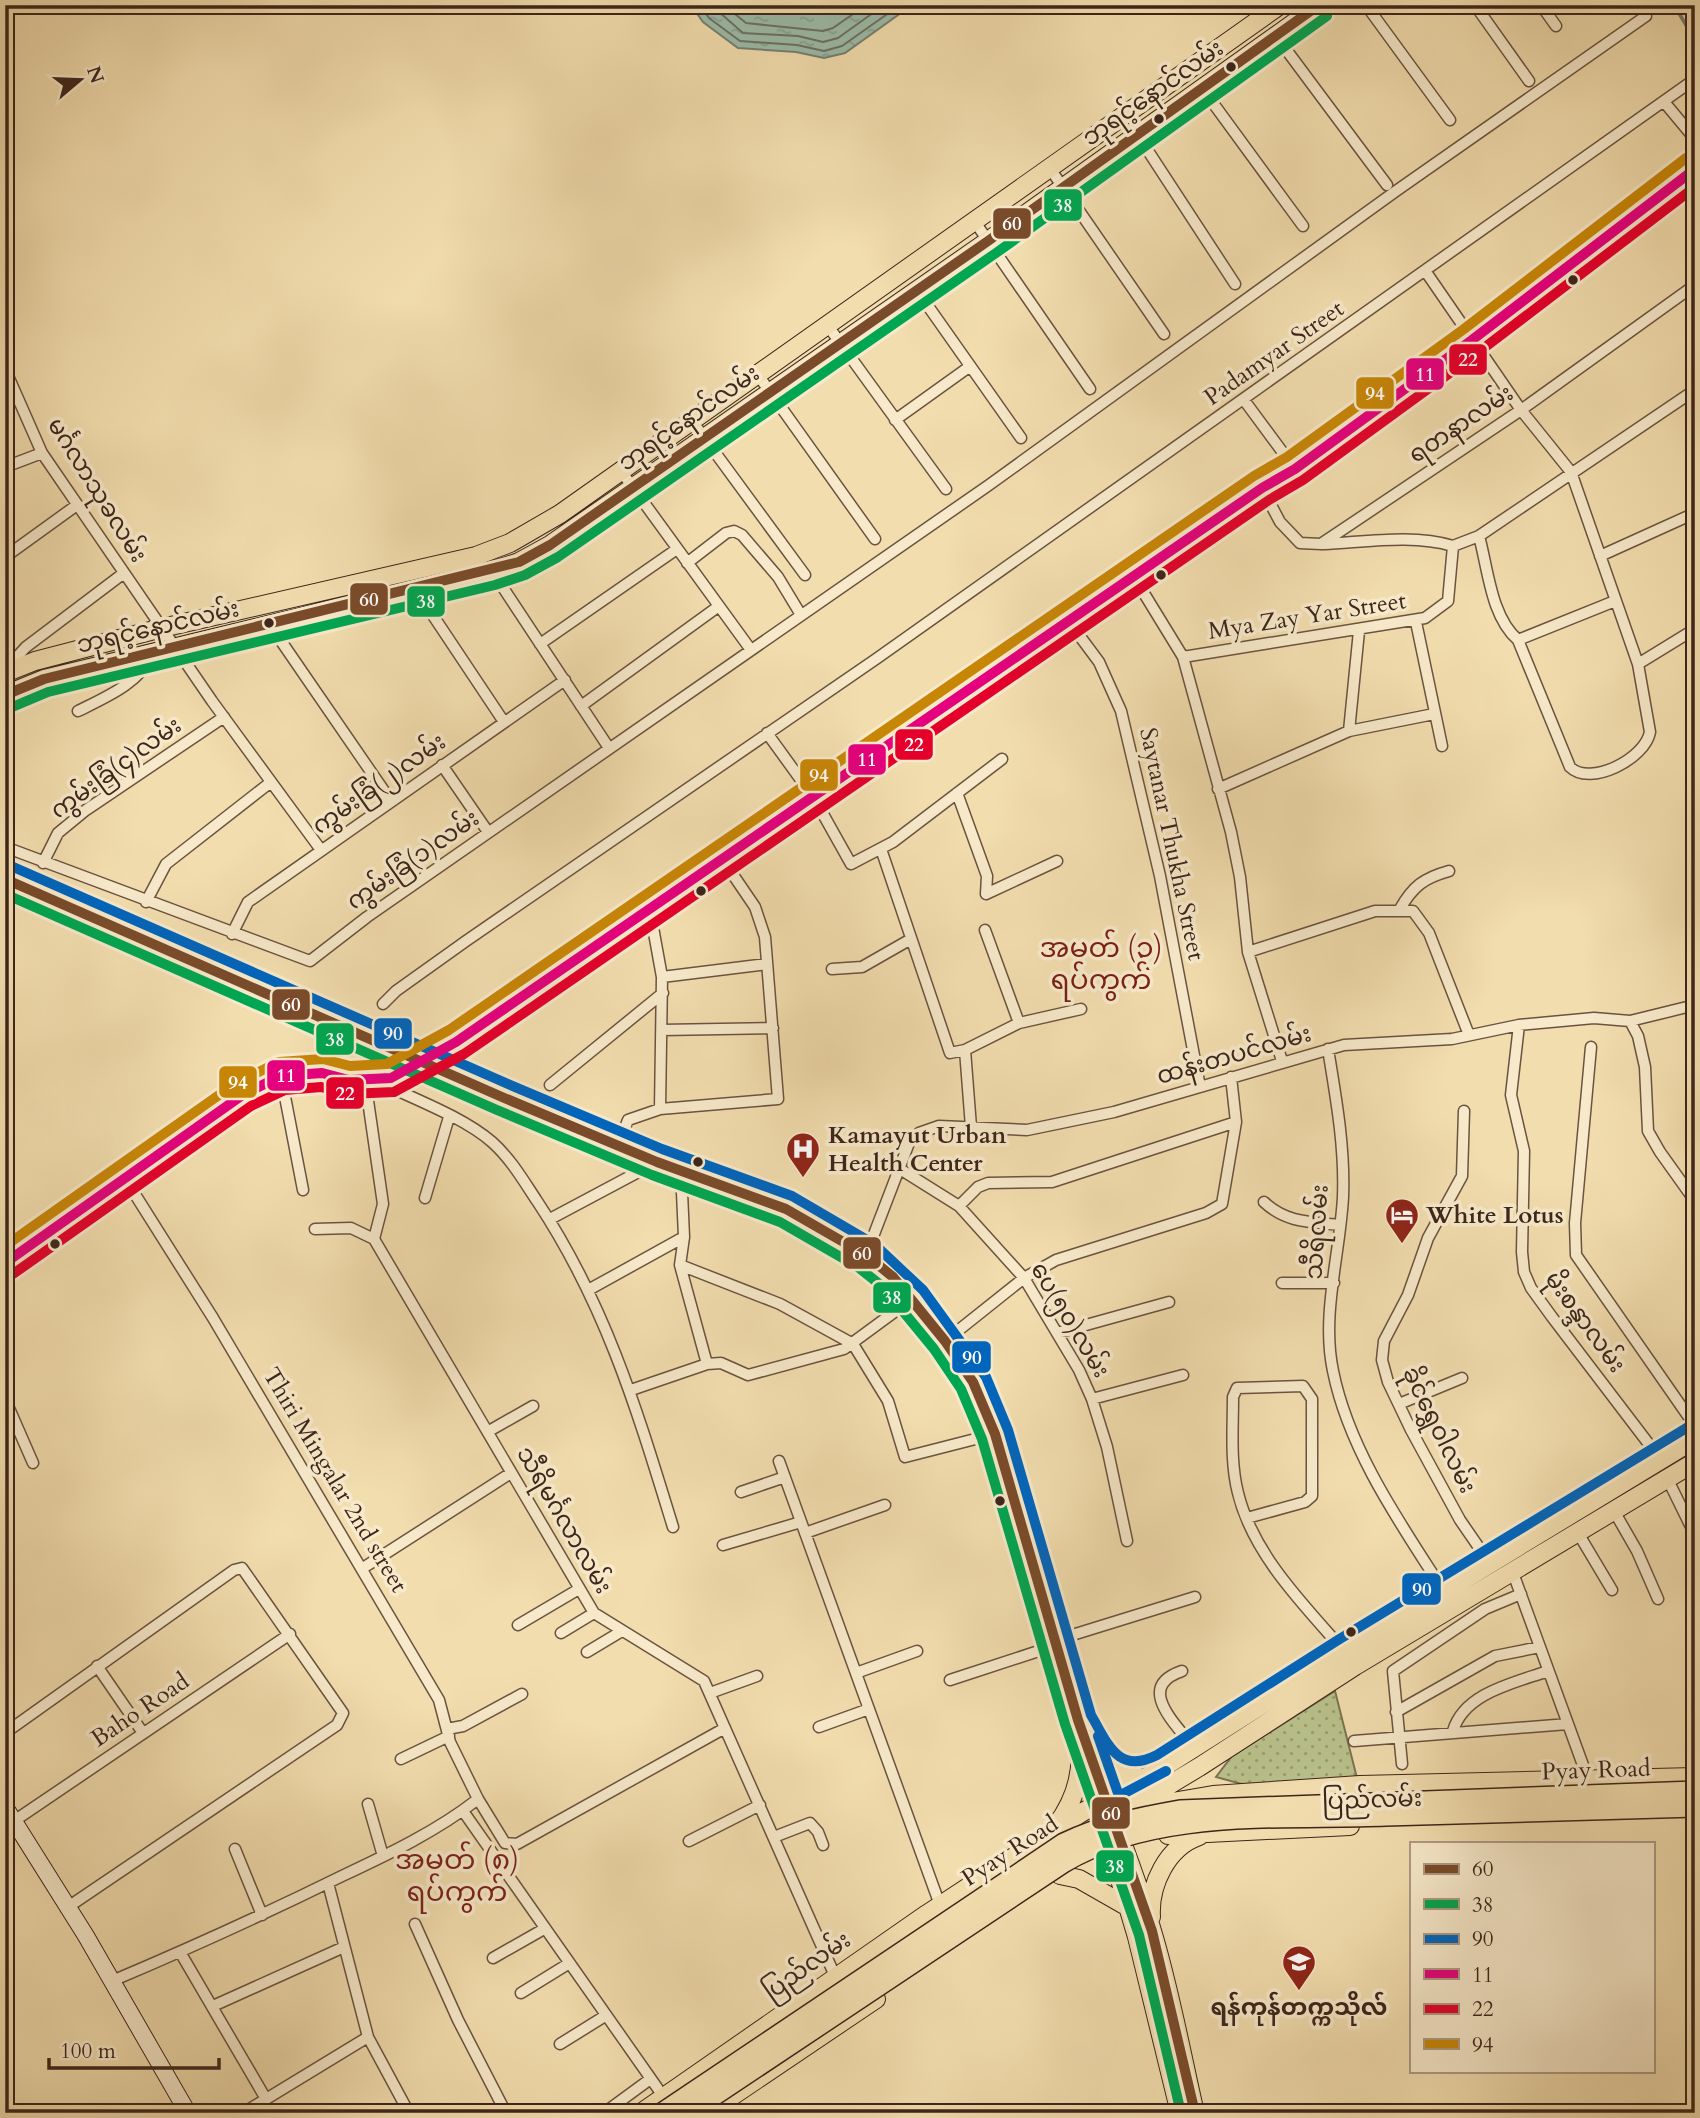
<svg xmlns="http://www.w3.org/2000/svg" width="1700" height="2118" viewBox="0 0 1700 2118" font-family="Cardo,'Noto Sans Myanmar',serif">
<defs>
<pattern id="park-dots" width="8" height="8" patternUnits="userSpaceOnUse" patternTransform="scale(1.75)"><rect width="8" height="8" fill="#b9c18b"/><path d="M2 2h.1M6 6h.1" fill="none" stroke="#989d71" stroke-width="1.8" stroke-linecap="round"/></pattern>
<pattern id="water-ripples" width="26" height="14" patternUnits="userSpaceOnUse" patternTransform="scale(1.75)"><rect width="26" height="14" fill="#9bbcaa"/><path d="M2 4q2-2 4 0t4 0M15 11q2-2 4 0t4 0" fill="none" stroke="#86a192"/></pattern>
</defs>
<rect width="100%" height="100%" fill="#f2ddae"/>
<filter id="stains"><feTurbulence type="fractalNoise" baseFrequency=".00286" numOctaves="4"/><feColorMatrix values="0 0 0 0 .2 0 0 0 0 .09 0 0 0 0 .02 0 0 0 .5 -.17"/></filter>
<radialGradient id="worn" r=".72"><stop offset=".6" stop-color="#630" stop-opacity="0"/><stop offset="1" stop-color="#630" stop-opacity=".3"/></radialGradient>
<path fill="url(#park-dots)" stroke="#7b7353" stroke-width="2" d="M 1335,1691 L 1357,1778 L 1249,1786 L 1216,1777 L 1232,1756 Z"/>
<path fill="url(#water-ripples)" stroke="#758071" stroke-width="2" d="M 691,5 L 912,5 L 845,53 L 824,58 L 796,52 L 738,48 L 703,22 Z"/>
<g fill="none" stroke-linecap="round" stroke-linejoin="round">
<path stroke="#6c7062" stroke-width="2" d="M 700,5 L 709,18 L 740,41 L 797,45 L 824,51 L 842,46 L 900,5
M 711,5 L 743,33 L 798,36 L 823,42 L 838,38 L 884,5
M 724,5 L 746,23 L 823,31 L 833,28 L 866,5"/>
<path stroke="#758071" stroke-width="3.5" d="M 1674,5 L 1695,40"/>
<g stroke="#6a5340" stroke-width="13">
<path id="street" d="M 1366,5 L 1450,120
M 1475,5 L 1529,81
M 1541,5 L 1556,26
M 1276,36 L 1387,185
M 1202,88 L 1303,226
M 1665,103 L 1695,139
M 1137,134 L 1235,284
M 1051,170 L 1164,334
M 975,222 L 1090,389
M 1426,272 L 1521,410 L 1571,472 L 1638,664 L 1650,732 C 1645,759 1590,787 1570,767 L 1518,640 C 1491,617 1488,569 1479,536
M 916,289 L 1021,438
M 828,326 L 946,489
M 5,369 L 42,453 L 212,701 L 321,850
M 758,375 L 875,539
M 1244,400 L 1295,469
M 895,420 L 969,367
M 692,421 L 805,575
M 5,467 L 42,453
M 621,471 L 751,650
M 1262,488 L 1280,522 L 1300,543 L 1321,544 L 1521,410 L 1695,285
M 1324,544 C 1366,542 1413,534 1453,546
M 1600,556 L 1695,513
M 5,557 L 77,505
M 687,563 L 726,533 L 734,531 L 742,535 L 778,577 L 801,615
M 492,571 L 609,748
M 1134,577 L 1183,657 L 1231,832 L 1240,877 L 1248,952 L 1282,1061
M 416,590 L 504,722
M 1416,622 L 1442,746
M 1070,623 L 1099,662 L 1121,711 L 1160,876 L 1200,1087
M 270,625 L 391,801
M 1518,640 L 1615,601
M 540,644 L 677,549
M 1183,657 L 1425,618 L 1448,601 L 1453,546 L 1479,536 L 1695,390
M 1638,664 L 1695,629
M 5,670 L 26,647 L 124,573
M 581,706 L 719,606
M 78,711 C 108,696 138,684 154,653
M 1349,731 L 1359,631
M 767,733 L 814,798 L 851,864 L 893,842 L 1002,759
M 442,765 L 488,832
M 1218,789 L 1349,731 L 1434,714
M 957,793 L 987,876 L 986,894
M 5,847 L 310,961 L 367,917 L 989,485 L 1396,191 L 1646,16
M 881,849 L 950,1053 L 965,1050 L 1019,1023 L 1081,1009
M 43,863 L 58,833 L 86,810 L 224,717
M 986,894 L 1057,861
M 146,902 L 166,864 L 271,782
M 1400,909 C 1413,886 1424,878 1449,871
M 650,911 L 662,977 L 660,1109
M 985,930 L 1019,1023
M 232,934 L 248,902 L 565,680
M 1248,952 L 1375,911 L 1413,911 L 1429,933 L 1469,1035
M 832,969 L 862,967 L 911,939
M 662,977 L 767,964
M 383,1004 L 396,991 L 466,941 L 876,659 L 1695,79
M 1630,1021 L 1638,1036 L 1645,1067 L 1648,1131 L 1660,1152 L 1695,1201
M 1519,1025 L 1511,1095 L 1524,1151 L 1522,1252 L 1524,1272 L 1531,1288 L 1552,1317 L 1661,1460
M 662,1030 L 773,1028
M 1591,1047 L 1575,1223 L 1576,1255 L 1695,1426
M 1328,1049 C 1336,1098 1345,1147 1343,1197 C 1340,1254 1321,1315 1333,1371 C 1349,1451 1402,1526 1445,1593
M 965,1050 L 971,1127
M 281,1076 L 303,1190
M 365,1080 L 383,1204 L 374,1239
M 375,1080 C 411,1098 462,1116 492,1142 C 511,1159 523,1180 537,1201 C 606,1305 637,1410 673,1527
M 550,1085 L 663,993
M 1464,1111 L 1462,1176 L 1428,1238 L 1408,1295 L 1384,1341 L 1382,1360 L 1388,1382 L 1411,1430 L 1460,1520 L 1491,1565
M 618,1146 L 628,1120 L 660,1109 L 778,1099 L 765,937 L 755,907 L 723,860
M 900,1169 L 959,1206 L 1024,1278 L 1079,1370 L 1092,1399 L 1107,1447 L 1127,1541
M 681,1170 L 684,1237 L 680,1265 L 707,1364
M 425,1198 L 449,1117
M 1264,1202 C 1286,1223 1311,1222 1340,1225
M 959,1206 L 978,1187 L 988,1183 L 1052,1182 L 1236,1122
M 550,1219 L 657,1162
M 315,1229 L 351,1228 L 374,1239
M 374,1239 L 594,1613 L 704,1681 L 835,1976
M 866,1255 L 909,1143 L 919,1133 L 939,1126 L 1027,1130 L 1114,1112 L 1344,1045 L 1452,1039 L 1519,1025 L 1594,1018 L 1630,1021 L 1695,1005
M 680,1265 L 780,1304 L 853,1344 L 888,1401 L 905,1457 L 995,1434
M 1282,1283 L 1334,1283
M 590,1289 L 684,1237
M 1057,1333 L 1169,1302
M 945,1341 L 1024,1278 L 1056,1260 L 1206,1213 L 1222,1204 L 1236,1122 L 1231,1077
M 631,1390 L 707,1364 L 721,1363 L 748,1375 L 844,1349 L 912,1299
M 5,1399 L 33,1463
M 1092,1399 L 1183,1375
M 1399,1404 L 1462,1378
M 489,1431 L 533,1406
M 779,1461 L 940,1905
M 1667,1478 L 1695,1535
M 741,1492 L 785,1477
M 1614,1511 L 1637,1551 L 1658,1599
M 1247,1518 L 1305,1502 L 1312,1496 L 1312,1399 L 1303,1386 L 1237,1388 L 1233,1397 C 1233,1429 1230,1462 1238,1493 C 1253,1555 1305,1606 1345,1652
M 805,1533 L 885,1505
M 1578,1533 L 1612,1590
M 723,1545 L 801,1522
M 363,1568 L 511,1473
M 1513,1573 L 1568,1724
M 518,1625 L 579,1589
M 561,1633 L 594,1613
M 1056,1640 L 1195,1597
M 587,1652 L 622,1631
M 97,1666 L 143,1733
M 1182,1671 C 1135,1687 1175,1723 1194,1748
M 856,1673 L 917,1651
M 950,1680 L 1057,1645
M 710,1693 L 757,1676
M 1396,1712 L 1495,1656 L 1540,1647
M 819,1727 L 869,1709
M 447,1729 L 463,1726 L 522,1694
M 1453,1731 C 1464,1693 1514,1683 1548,1671
M 5,1733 L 234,1570 L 242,1568 L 343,1713 L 337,1725 L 68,1907
M 1354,1741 L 1568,1724 L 1588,1779
M 401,1759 L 449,1736
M 1402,1764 L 1393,1671 L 1485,1609 L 1521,1594
M 478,1799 L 505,1843 L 517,1844 L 725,1728
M 368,1804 L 383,1856
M 463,1811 L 663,2096
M 14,1821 L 290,1634
M 774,1837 L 810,1823 L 818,1832 L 823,1845
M 689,1841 L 760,1805
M 235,1849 L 262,1915
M 328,1883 L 368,2037 L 409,2113
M 415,1924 L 458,2020 L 506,2113
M 180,1952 L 266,2099
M 493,1958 L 544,1929
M 112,1981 C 190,1948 267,1913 342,1876 C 389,1854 437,1831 478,1799 L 450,1742 L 439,1700 L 213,1318 L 124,1177
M 521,1993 L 568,1964
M 213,2006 L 344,1947
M 560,2044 L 605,2016
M 243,2113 L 368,2037
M 604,2113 L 649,2080"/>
</g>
<g stroke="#3d251b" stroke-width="18">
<path id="secondary" d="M 5,1263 L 244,1094 L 281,1076 L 322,1073 L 349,1080 L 391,1078 L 456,1042 L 1262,488 L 1295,469 L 1472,340 L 1695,169
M 5,1807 L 86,1936 L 188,2113"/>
</g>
<g stroke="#3d251b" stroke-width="20">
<path id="primary" d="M 5,673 L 35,661 L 162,628 L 476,556 L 510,543 L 560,514 L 1280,5
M 5,695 L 44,679 L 492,571 L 519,562 L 550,545 L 988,241 L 1319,5
M 5,879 L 204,964
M 502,1097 C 554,1119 605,1142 656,1162 C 728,1190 807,1209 869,1257 C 1010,1366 1028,1565 1079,1723 C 1101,1793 1132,1860 1152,1931 C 1170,1990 1181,2052 1195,2113
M 1093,1748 L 1114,1771 L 1143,1778
M 1143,1807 L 1213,1795 L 1360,1785 L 1695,1777
M 1103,1824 L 1111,1815 L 1141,1802 L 1199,1767 L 1355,1666 L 1695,1462
M 1056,1826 C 1074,1802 1083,1775 1080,1745
M 1108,1829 L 1110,1846 L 1137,1937 L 1180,2113
M 1168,1835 L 1350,1826
M 1060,1875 L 1079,1879 L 1128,1907
M 1151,1917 C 1149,1885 1167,1847 1199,1836
M 641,2113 L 927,1914 L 1081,1813 L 1164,1767 L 1345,1652 L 1695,1439
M 707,2113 L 876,1999"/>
</g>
<use href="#street" stroke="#f7e9ca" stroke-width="10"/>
<use href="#secondary" stroke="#f7e9ca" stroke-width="16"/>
<use href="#primary" stroke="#f2ddae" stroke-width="18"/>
<g stroke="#3d251b" stroke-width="20" stroke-linecap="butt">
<path id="primary-bridge" d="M 204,964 L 502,1097"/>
</g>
<g stroke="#3d251b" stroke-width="22" stroke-linecap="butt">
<path id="highway-bridge" d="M 662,2113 L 1064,1843 C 1101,1825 1140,1817 1180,1810 L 1695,1791
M 688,2113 L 1063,1863 C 1155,1808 1281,1820 1386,1816 C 1489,1813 1592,1810 1695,1807"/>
</g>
<use href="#primary-bridge" stroke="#f2ddae" stroke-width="18"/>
<use href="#highway-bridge" stroke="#f2ddae" stroke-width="19"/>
<g stroke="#f7e9ca" stroke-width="16">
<path id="bus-1" d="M 5,695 L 44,679 L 519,562 L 550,545 L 988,241 L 1319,5
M 5,879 L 502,1097 L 657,1162 L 786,1209 L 866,1255 L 893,1277 L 945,1341 L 973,1382 L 995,1434 L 1078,1720 L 1152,1931 L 1195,2113"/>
</g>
<g stroke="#f7e9ca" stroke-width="16">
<path id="bus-2" d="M 10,708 L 48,692 L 495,585 L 525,575 L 558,557 L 996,253 L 1327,16
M 5,894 L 497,1110 L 652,1175 L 780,1222 L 858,1267 L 883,1287 L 934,1349 L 961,1389 L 982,1439 L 1065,1724 L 1139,1935 L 1181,2113"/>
</g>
<g stroke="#f7e9ca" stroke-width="16">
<path id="bus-3" d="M 11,866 L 508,1084 L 662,1149 L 792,1196 L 874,1244 L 923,1290 L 986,1377 L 1008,1430 L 1091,1715 C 1108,1744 1118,1775 1157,1755 L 1338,1640 L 1688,1427
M 1098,1736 L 1119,1796 L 1166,1771"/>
</g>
<g stroke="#f7e9ca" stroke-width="16">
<path id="bus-4" d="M 5,1263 L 244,1094 L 281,1076 L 322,1073 L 349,1080 L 391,1078 L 456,1042 L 1262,488 L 1295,469 L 1472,340 L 1695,169"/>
</g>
<g stroke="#f7e9ca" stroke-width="16">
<path id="bus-5" d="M 13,1274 L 251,1106 L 285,1090 L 321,1087 L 348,1094 L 394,1092 L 464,1054 L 1269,500 L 1303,480 L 1480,351 L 1695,187"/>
</g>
<g stroke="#f7e9ca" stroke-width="16">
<path id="bus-6" d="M 5,1246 L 236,1083 L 279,1062 L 323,1059 L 350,1066 L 387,1064 L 449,1030 L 1254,476 L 1287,457 L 1464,329 L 1686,158"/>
</g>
<use href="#bus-1" stroke="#7a4b2a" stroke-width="10"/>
<use href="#bus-2" stroke="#00a651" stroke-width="10"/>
<use href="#bus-3" stroke="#0065bd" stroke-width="10"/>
<use href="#bus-4" stroke="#e5007d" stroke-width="10"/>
<use href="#bus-5" stroke="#e4002b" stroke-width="10"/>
<use href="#bus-6" stroke="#c88607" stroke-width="10"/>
</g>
<defs>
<g id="hospital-pin" transform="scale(1.75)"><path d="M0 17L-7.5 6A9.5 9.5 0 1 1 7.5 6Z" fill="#8f2418" stroke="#f7e9ca"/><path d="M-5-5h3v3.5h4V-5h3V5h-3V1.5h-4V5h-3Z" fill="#fff"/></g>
<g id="hotel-pin" transform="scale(1.75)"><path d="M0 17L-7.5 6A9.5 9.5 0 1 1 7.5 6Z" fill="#8f2418" stroke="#f7e9ca"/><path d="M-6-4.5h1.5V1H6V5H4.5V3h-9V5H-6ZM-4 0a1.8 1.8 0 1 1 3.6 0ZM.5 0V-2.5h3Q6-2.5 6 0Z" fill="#fff"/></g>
<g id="university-pin" transform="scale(1.75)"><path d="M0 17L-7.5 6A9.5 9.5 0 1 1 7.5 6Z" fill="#8f2418" stroke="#f7e9ca"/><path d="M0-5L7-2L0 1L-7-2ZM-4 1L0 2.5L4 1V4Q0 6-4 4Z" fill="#fff"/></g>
</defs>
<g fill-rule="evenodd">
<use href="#hospital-pin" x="803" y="1149"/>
<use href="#hotel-pin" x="1402" y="1215"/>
<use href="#university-pin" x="1299" y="1962"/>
</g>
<g fill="#3d251b" stroke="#f7e9ca" stroke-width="2.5">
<circle cx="1231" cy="67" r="6"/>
<circle cx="1159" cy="119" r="6"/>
<circle cx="1573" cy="280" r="6"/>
<circle cx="1161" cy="575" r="6"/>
<circle cx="269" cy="623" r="6"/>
<circle cx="701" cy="891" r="6"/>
<circle cx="698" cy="1162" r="6"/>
<circle cx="55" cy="1244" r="6"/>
<circle cx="1000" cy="1501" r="6"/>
<circle cx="1351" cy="1632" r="6"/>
</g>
<g text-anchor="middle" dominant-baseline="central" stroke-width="7" stroke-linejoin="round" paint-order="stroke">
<g font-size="24" fill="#3d251b" stroke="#f7e9ca">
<text transform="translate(1153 93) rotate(-35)">ဘုရင့်နောင်လမ်း</text>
<text transform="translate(1274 353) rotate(-35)">Padamyar Street</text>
<text transform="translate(689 418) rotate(-35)">ဘုရင့်နောင်လမ်း</text>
<text transform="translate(1461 424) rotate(-34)">ရတနာလမ်း</text>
<text transform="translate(97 490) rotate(58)">မင်္ဂလာသုခလမ်း</text>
<text transform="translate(1307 616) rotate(-9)">Mya Zay Yar Street</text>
<text transform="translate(158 627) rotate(-13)">ဘုရင့်နောင်လမ်း</text>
<text transform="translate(116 768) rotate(-36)">ကွမ်းခြံ(၄)လမ်း</text>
<text transform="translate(379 784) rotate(-35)">ကွမ်းခြံ(၂)လမ်း</text>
<text transform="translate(1172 844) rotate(78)">Saytanar Thukha Street</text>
<text transform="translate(413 860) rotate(-35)">ကွမ်းခြံ(၁)လမ်း</text>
<text transform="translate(1234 1055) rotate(-16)">ထန်းတပင်လမ်း</text>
<text transform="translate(1317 1232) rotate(-86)">သီရိလမ်း</text>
<text transform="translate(1070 1320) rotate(59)">ပေ(၅၀)လမ်း</text>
<text transform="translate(1585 1322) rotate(54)">မိုးစန္ဒာလမ်း</text>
<text transform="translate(1439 1430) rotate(64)">ခိုင်ရွှေဝါလမ်း</text>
<text transform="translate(335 1480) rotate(59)">Thiri Mingalar 2nd street</text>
<text transform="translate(564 1520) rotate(60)">သီရိမင်္ဂလာလမ်း</text>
<text transform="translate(140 1710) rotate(-34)">Baho Road</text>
<text transform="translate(1596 1770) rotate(-2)">Pyay Road</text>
<text transform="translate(1372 1800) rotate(-2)">ပြည်လမ်း</text>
<text transform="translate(1010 1851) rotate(-33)">Pyay Road</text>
<text transform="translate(807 1966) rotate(-35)">ပြည်လမ်း</text>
</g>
<g font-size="24" font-weight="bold" fill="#3d251b" stroke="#f7e9ca" text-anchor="start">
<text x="828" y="1135">Kamayut Urban<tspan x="828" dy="28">Health Center</tspan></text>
<text x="1426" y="1215">White Lotus</text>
<text x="1299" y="2007" text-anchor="middle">ရန်ကုန်တက္ကသိုလ်</text>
</g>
<g font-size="28" fill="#7a1f14" stroke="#f7e9ca">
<text x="1101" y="948">အမှတ် (၃)<tspan x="1101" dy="32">ရပ်ကွက်</tspan></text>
<text x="457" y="1860">အမှတ် (၈)<tspan x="457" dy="32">ရပ်ကွက်</tspan></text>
</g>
</g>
<g stroke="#f7e9ca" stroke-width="2.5">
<rect x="1043" y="188" width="40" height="34" rx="7" fill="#00a651"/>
<rect x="992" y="207" width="40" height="33" rx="7" fill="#7a4b2a"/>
<rect x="1448" y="343" width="40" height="33" rx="7" fill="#e4002b"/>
<rect x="1405" y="357" width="40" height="34" rx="7" fill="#e5007d"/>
<rect x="1355" y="376" width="40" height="34" rx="7" fill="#c88607"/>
<rect x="349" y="582" width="40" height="34" rx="7" fill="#7a4b2a"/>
<rect x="406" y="585" width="40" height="33" rx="7" fill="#00a651"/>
<rect x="894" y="728" width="40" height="33" rx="7" fill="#e4002b"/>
<rect x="847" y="743" width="40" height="33" rx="7" fill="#e5007d"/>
<rect x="799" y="758" width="40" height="34" rx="7" fill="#c88607"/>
<rect x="271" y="988" width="40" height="33" rx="7" fill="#7a4b2a"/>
<rect x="373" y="1017" width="40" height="33" rx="7" fill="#0065bd"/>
<rect x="315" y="1022" width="40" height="34" rx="7" fill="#00a651"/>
<rect x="266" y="1059" width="40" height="33" rx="7" fill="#e5007d"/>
<rect x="218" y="1065" width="40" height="34" rx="7" fill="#c88607"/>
<rect x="325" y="1076" width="40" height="34" rx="7" fill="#e4002b"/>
<rect x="842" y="1236" width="40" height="34" rx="7" fill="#7a4b2a"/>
<rect x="872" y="1281" width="40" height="33" rx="7" fill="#00a651"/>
<rect x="951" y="1340" width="41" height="34" rx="7" fill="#0065bd"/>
<rect x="1401" y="1572" width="41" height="34" rx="7" fill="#0065bd"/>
<rect x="1091" y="1796" width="40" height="34" rx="7" fill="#7a4b2a"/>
<rect x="1095" y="1849" width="40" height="34" rx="7" fill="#00a651"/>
</g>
<g font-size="19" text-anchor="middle" font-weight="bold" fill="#fff">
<text x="1063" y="212">38</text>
<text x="1012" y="230">60</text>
<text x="1468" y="366">22</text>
<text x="1425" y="381">11</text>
<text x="1375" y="400">94</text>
<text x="369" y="606">60</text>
<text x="426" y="608">38</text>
<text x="914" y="751">22</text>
<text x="867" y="766">11</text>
<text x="819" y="782">94</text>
<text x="291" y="1011">60</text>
<text x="393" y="1040">90</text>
<text x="335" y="1046">38</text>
<text x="286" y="1082">11</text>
<text x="238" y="1089">94</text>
<text x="345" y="1100">22</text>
<text x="862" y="1260">60</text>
<text x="892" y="1304">38</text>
<text x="972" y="1364">90</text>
<text x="1422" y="1596">90</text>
<text x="1111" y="1820">60</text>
<text x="1115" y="1873">38</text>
</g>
<rect width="1700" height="2118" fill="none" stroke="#f2ddae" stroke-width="28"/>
<rect x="7" y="7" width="1686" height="2104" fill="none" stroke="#3d251b" stroke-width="3.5"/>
<rect x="14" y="14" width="1672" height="2090" fill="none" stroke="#3d251b" stroke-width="2"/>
<rect x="1410" y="1842" width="245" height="231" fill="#f7e9ca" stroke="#ad9b84" stroke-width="2"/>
<rect x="1424" y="1864" width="35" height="10" fill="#7a4b2a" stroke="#ad9b84" stroke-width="2"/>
<text x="1472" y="1876" font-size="21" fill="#3d251b">60</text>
<rect x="1424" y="1899" width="35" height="10" fill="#00a651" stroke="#ad9b84" stroke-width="2"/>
<text x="1472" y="1912" font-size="21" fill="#3d251b">38</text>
<rect x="1424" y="1934" width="35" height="10" fill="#0065bd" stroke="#ad9b84" stroke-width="2"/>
<text x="1472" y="1946" font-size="21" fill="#3d251b">90</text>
<rect x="1424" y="1969" width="35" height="10" fill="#e5007d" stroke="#ad9b84" stroke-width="2"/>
<text x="1472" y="1982" font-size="21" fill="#3d251b">11</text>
<rect x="1424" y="2004" width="35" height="10" fill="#e4002b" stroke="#ad9b84" stroke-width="2"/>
<text x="1472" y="2016" font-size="21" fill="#3d251b">22</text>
<rect x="1424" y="2039" width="35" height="10" fill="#c88607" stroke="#ad9b84" stroke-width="2"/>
<text x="1472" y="2052" font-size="21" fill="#3d251b">94</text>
<g transform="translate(80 80) rotate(71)" stroke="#f7e9ca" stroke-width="5" paint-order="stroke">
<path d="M0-5L12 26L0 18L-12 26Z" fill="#3d251b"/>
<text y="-10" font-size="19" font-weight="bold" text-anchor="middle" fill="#3d251b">N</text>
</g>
<path d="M49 2058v10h170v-10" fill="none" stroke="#3d251b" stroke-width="3.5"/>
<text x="60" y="2058" font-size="21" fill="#3d251b" stroke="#f7e9ca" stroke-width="5" paint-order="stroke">100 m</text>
<rect width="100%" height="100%" filter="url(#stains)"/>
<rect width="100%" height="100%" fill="url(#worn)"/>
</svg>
